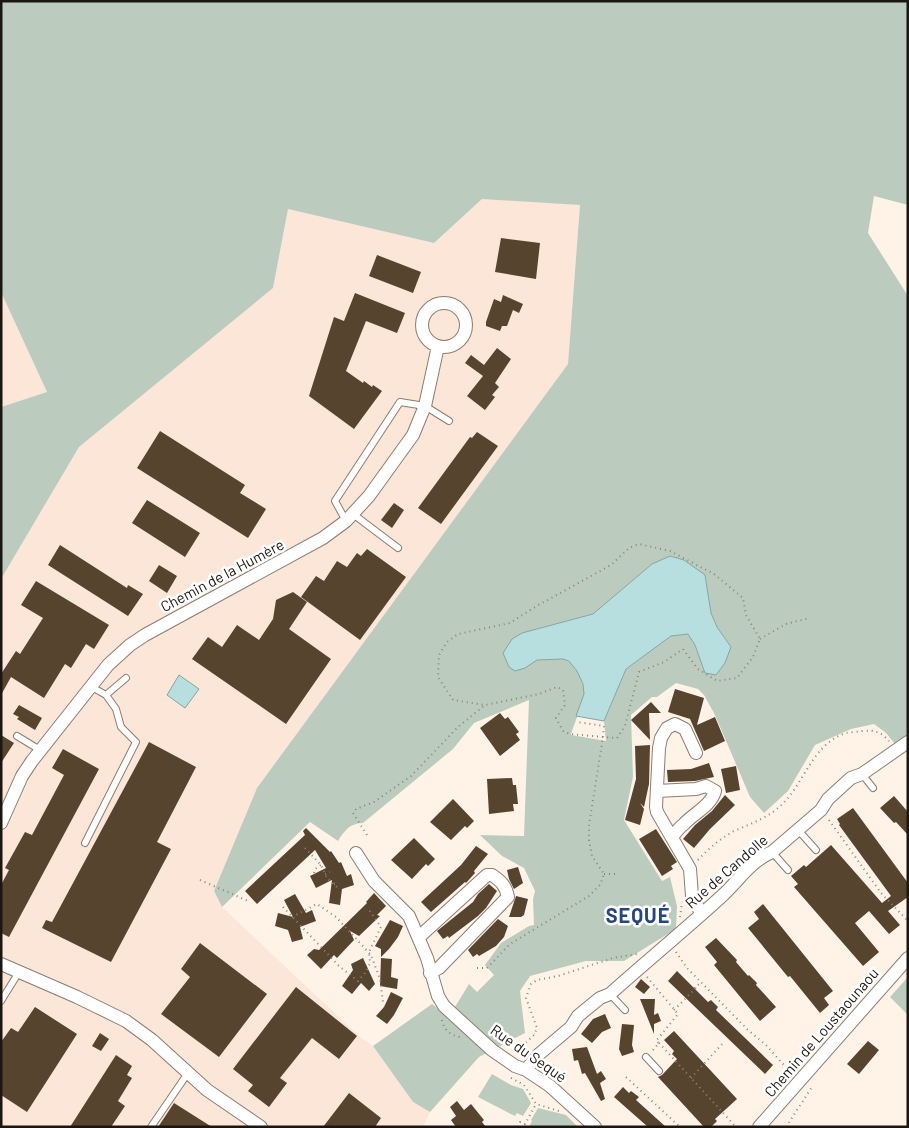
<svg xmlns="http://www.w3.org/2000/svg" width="909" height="1128" viewBox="0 0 909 1128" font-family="Barlow,sans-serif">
<rect width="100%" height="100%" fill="#fff2e7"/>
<path fill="#fbe6d8" d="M 482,199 L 580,204 L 568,364 L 257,788 L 214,891 L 222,907 L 360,1037 L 373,1046 L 413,1102 L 430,1112 L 423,1127 L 1,1127 L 1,579 L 79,447 L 273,288 L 288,209 L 434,243 Z
M 1,292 L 47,392 L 1,407 Z"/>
<path fill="#bbccbf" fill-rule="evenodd" d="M 1,1 L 908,1 L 908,205 L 874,196 L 868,233 L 908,296 L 908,737 L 896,745 L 886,733 L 874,724 L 851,729 L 815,745 L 788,791 L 764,813 L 750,797 L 715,715 L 704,695 L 698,689 L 676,683 L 657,697 L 652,697 L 631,715 L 633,777 L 624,820 L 662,881 L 670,877 L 677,906 L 676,929 L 624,961 L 586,961 L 530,976 L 520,991 L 525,1033 L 479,1057 L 430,1112 L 413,1102 L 373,1046 L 432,1004 L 446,1015 L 455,1007 L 469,984 L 477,992 L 494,975 L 485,965 L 501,943 L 529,926 L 534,925 L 533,899 L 535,891 L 524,868 L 502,856 L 480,835 L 524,836 L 529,700 L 474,723 L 453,749 L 363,823 C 350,823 344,831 338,841 L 310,822 L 222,907 L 214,891 L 257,788 L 568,364 L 580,205 L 482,199 L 434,243 L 288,209 L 273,288 L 79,447 L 1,579 L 1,407 L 47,392 L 1,292 ZM 652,564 L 705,575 L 711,613 L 717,627 L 731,647 L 705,673 L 695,645 L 688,634 L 671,636 L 626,669 L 604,721 L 606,741 L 571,735 C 574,723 582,707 584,695 C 585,684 577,666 568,661 C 560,656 546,659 537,660 L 522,633 L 593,614 Z
M 908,977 L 908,1015 L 890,997 Z
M 492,1074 L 511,1085 L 523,1089 L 531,1103 L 523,1116 L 517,1113 L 515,1116 L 478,1097 Z
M 538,1108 L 566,1115 L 578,1127 L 529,1127 L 532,1121 L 531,1120 Z"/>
<path fill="#b7dfe0" stroke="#88a3a2" d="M 670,556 L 684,560 L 705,575 L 711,613 L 717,627 L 731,647 L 725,663 L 716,675 L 705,673 L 695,645 L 688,634 L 671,636 L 626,669 L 604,721 L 576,716 L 584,694 L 583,684 L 577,671 L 569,661 L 563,659 L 537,660 L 525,668 L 515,671 L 509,667 L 503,653 L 512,639 L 522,633 L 593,614 L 652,564 Z
M 179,675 L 199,689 L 185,708 L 167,695 Z"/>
<path fill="#57442f" d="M 501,238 L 540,243 L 536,279 L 495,272 Z
M 377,255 L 421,272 L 413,293 L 369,276 Z
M 355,293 L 405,313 L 397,333 L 366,321 L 346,371 L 363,383 L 364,381 L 372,387 L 373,385 L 382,391 L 354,429 L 309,396 L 334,317 L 344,321 Z
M 503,295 L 523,304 L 519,313 L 513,310 L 507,326 L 502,326 L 500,331 L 486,326 L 486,322 L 494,299 L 501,302 Z
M 497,348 L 511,359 L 495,383 L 499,387 L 492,395 L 495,397 L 485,410 L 467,396 L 483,376 L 465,363 L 471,355 L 484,365 Z
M 160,431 L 245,485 L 240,493 L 266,509 L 248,538 L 137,468 Z
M 477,432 L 498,446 L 441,524 L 418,508 L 470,437 L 472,438 Z
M 147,500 L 200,533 L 185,557 L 132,523 Z
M 394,503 L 404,510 L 392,528 L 381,520 Z
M 60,545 L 127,588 L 128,585 L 143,594 L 128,616 L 48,565 Z
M 367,549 L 406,577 L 360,640 L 301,597 L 316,576 L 324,581 L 337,561 L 347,567 L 357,553 L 361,556 Z
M 159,565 L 177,576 L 167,593 L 149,581 Z
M 36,581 L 109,625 L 94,649 L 86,644 L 71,668 L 65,664 L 44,698 L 11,677 L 1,695 L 1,674 L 16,651 L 20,654 L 43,618 L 21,605 Z
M 293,592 L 307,602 L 289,629 L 331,659 L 286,724 L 192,659 L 208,637 L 222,647 L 237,625 L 259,640 L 273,619 L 276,600 Z
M 675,689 L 704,698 L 697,725 L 715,717 L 725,741 L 704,751 L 690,719 L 668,712 Z
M 651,702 L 661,713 L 649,713 L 650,740 L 631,720 Z
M 19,705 L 42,718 L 35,730 L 17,719 L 19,717 L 13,714 Z
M 500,713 L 505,719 L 508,717 L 519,732 L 516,734 L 520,740 L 500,756 L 480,728 Z
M 1,735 L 14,743 L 1,763 Z
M 149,742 L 196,767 L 157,842 L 171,849 L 111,962 L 42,928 L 46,920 L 52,922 Z
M 650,745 L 649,784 L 644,807 L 640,803 L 644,809 L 640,825 L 625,820 L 636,779 L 635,746 Z
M 63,749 L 99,769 L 9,937 L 1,933 L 1,885 L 9,870 L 5,868 L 25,832 L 32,835 L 64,775 L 52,768 Z
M 709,763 L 714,777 L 695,781 L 668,782 L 667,770 L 691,769 Z
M 736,766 L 740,790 L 726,793 L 721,769 Z
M 512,778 L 513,785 L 516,785 L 518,804 L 513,804 L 514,811 L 489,814 L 487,779 Z
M 725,795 L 735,805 L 710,829 L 694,848 L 683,839 L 695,825 L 712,811 Z
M 894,796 L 908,812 L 908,835 L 896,822 L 894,823 L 880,808 Z
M 453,799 L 474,821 L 467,828 L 465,826 L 451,840 L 430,822 Z
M 853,808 L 908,883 L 908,897 L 888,911 L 900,925 L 889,934 L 869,911 L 855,923 L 879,952 L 863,966 L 794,887 L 798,884 L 791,876 L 804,865 L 806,867 L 831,845 L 882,903 L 891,896 L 839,825 L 840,824 L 837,819 Z
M 306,828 L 330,852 L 331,851 L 339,863 L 341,862 L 347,876 L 351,874 L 354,885 L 342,889 L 340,905 L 329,903 L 332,880 L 316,888 L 310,876 L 326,868 L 315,850 L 257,904 L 245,891 L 305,835 L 303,831 Z
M 656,829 L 677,862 L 671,866 L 673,869 L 662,876 L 639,839 Z
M 414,838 L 435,859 L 428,866 L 426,864 L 412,879 L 391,860 Z
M 476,846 L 488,854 L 474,871 L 475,873 L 466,883 L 465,882 L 431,912 L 421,902 L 461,865 Z
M 518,867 L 523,883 L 514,889 L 509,879 L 507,870 Z
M 489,884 L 497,891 L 486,908 L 478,916 L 449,938 L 448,936 L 443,939 L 437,931 L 473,902 L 478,894 Z
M 374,893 L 386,906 L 377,915 L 380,916 L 359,936 L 350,931 L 354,940 L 337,958 L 334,955 L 321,969 L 307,955 L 314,949 L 319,950 L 367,903 L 366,902 Z
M 295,894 L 306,913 L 312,910 L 316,921 L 300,927 L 303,939 L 292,942 L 288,930 L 275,926 L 278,913 L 293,917 L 284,900 Z
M 516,896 L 528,899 L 524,915 L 521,917 L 509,917 Z
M 763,904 L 833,991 L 824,998 L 829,1005 L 820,1013 L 790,976 L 788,977 L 748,928 L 759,919 L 754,912 Z
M 498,919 L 508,926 L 504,937 L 496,946 L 479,956 L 477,954 L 473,957 L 468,950 Z
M 390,920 L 403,926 L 398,937 L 389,949 L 381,957 L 381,949 L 375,946 Z
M 716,938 L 737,960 L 736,962 L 748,976 L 749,975 L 757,983 L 756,985 L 776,1007 L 760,1021 L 714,965 L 717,962 L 705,947 Z
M 200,943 L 267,994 L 219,1057 L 161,1014 L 190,977 L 181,969 Z
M 363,958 L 375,984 L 369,991 L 361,983 L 352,994 L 342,986 L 353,970 L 351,964 Z
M 381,958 L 392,959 L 391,977 L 398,979 L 397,989 L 380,986 Z
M 677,971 L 708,1002 L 711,1000 L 718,1007 L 716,1010 L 773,1065 L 765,1074 L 668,981 Z
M 641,979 L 650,987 L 644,994 L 635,987 Z
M 296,987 L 357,1036 L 339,1059 L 312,1038 L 280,1078 L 287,1083 L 269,1107 L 248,1091 L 253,1085 L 233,1069 Z
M 391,992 L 403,998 L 394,1015 L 387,1024 L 376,1016 L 384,1007 Z
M 640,999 L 655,999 L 654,1015 L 658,1013 L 661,1021 L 654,1024 L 654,1034 Z
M 35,1007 L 77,1034 L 27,1112 L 1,1095 L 1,1042 L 11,1028 L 18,1032 Z
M 605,1014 L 611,1028 L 602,1032 L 592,1043 L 581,1034 L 593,1019 Z
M 622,1024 L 634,1025 L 632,1045 L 634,1052 L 622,1056 L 619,1049 Z
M 674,1031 L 737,1099 L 715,1119 L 717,1121 L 711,1127 L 704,1127 L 658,1077 L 662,1075 L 677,1059 L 672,1054 L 674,1051 L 664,1040 Z
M 100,1033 L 109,1039 L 101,1051 L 92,1046 Z
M 868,1041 L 879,1050 L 859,1074 L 847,1064 Z
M 587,1047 L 597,1074 L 601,1071 L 606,1079 L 600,1083 L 605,1099 L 601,1101 L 585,1073 L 582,1074 L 578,1060 L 574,1061 L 572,1049 Z
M 116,1055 L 132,1066 L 127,1075 L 132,1078 L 118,1101 L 125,1106 L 111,1127 L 70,1127 Z
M 623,1087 L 629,1093 L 631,1091 L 639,1097 L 636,1100 L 666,1127 L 648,1127 L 614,1097 Z
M 349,1093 L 381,1118 L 375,1127 L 323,1127 Z
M 457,1101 L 464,1110 L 471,1104 L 484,1120 L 482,1122 L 486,1127 L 456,1127 L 451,1120 L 456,1116 L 450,1107 Z
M 174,1103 L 212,1127 L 158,1127 Z"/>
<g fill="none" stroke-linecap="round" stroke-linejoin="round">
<g stroke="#8b7d70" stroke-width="8">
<path id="service" d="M 353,514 L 398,548
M 346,521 L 335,501 L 400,402 L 425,406 L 449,421
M 106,695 L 126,678
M 17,736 L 40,750
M 862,774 L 873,788
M 798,830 L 816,850
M 85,843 L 136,742 L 121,727 L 116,709 L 106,695 L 90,686
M 772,852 L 788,870
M 610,994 L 625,1010
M 1,1001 L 19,972
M 646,1057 L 659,1071
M 151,1127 L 188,1073"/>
</g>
<g stroke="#8b7d70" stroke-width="14">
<path id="minor" d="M422 325a22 22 0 1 1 44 0a22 22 0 1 1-44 0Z
M 696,753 L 685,729 L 675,724 L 667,728 L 661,738 L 659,748 L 656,807 L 657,812 L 690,869 L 692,896 L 701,913
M 657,791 L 696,789 L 706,786 L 715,791 C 711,806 694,813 684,824 C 680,827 676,832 673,836
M 1,823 L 22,776 L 32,761 L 108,665 L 130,645 L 145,635 L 323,538 L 346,521 L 369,496 L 413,435 L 425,406 L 438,346
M 356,853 L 374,881 L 409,916 L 427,958 L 438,996 L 444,1006 L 492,1050 L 515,1066 L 526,1070 L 550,1086 L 595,1127
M 419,937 L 487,875 L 492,875 C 501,881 506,886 508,897 L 439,968 L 430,973
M 1,964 L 77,997 L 126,1021 L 152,1040 L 207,1090 L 261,1127
M 526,1070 L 538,1055 L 571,1027 L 578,1016 L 600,998 L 610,994 C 648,960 686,929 723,895 C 739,880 751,861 772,852 L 821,810 L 828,799 L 851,778 L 862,774 L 908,742
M 759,1127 L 908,958"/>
</g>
<path stroke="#8d847c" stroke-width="2" stroke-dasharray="1 4" stroke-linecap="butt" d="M 760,639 L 786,624 L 810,618
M 829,820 L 881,893 L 908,921
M 367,835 L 353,813 L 356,809 L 374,802 L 411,776 L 458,727 L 485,705
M 305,848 L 321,865 L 327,878 L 337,887 L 337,890
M 698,860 C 709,848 720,839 734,831 C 750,824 765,819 778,808 C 804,787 811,744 846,733 C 851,732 857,732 862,731 C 874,730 880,731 889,741
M 314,873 L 315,869 L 321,865
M 325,874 L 330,872
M 604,874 L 617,874
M 200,880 L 248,901
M 334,884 L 339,883
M 283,907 L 339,966 L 358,981 L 366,972 L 370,963 L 369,952 L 381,927 L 369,910
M 292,917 L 317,904 L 336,917 L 371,955 L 380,979 L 383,1002
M 680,917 L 682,902
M 676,952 L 687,968 L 748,1030 L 766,1045 L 791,1073
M 477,968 L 487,968 L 510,944 L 589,896 L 600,885 L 604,874 L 592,856 L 589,840 L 589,825 L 603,737 L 570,734 L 563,731 L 556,718 L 565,705 L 563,690 L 557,687 L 539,694 L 485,705 L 453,700 L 438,677 L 439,655 L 447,642 L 458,634 L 510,623 L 535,607 L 611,565 L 629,548 L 639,544 L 670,551 L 714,574 L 743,598 L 746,615 L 760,639 L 753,657 L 737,678 L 717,681 L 698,669 L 683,649 L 664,662 L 639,672 L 625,726 L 617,738 L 603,737 L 604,726 L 577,722
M 647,977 L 678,1014 L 656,1041 L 659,1043 L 653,1050
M 694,988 L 702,982
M 674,1010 L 696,988
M 442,1020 C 444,1030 450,1035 460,1037
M 659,1043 L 736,1127
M 515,1053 L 534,1035 L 537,1028 L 526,998 L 531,984 L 537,980 L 558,976 L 613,958 L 637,954
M 626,1077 L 680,1127
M 511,1078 L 524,1085 L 536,1104 L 559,1111
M 691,1078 L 723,1043
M 518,1127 L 520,1122 L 525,1124 L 536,1104
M 786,1127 L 812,1087"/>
<use href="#service" stroke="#fff" stroke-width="6"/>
<use href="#minor" stroke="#fff" stroke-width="12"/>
</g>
<g text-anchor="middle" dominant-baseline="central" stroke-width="5" stroke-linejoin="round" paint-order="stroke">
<g font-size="15" fill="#1b1611" stroke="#fff">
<text transform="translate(222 575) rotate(-28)">Chemin de la Humère</text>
<text transform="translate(726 871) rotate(-41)">Rue de Candolle</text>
<text transform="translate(821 1032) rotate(-49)">Chemin de Loustaounaou</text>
<text transform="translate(529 1053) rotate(35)">Rue du Sequé</text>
</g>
<g font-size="20" font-weight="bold" letter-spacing="1" fill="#28467d" stroke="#fff">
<text x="638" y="915">SEQUÉ</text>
</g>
</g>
<rect width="909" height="1128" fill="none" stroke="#1b1611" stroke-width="5"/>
</svg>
